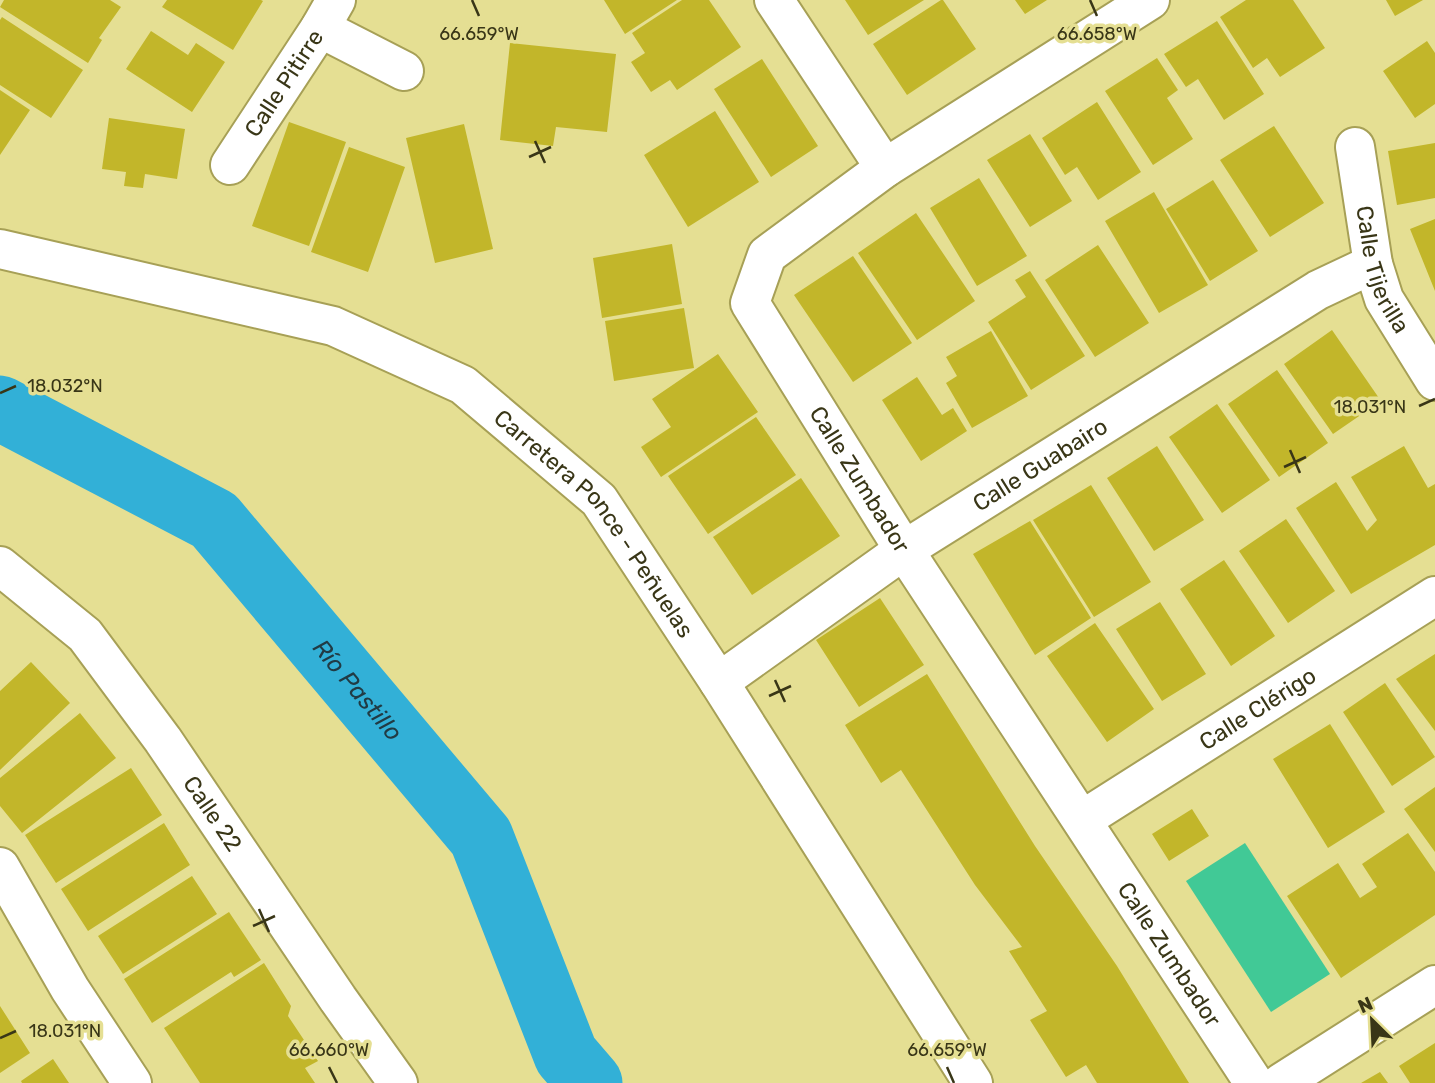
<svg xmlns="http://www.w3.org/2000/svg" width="1435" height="1083" viewBox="0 0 1435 1083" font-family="Rubik,sans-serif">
<rect width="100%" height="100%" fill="#e5df93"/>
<path fill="#41c996" d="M 1245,843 L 1330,974 L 1271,1012 L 1186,881 Z"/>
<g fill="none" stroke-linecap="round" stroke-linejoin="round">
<path stroke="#32b0d7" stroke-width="65" id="s1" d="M 0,408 L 214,520 L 481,837 L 566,1055 L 590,1083"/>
</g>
<path fill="#c2b62a" d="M 4,0 L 110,0 L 121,7 L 99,38 L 102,40 L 88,63 L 0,7 Z
M 167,0 L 261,0 L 263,1 L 233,50 L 162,7 Z
M 604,0 L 677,0 L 625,34 Z
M 682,0 L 709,0 L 741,47 L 677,90 L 670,80 L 651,92 L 631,62 L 645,53 L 632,33 Z
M 845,0 L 924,0 L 868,35 Z
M 941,0 L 943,0 L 976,49 L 907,95 L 873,44 Z
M 1015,0 L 1047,0 L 1025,14 Z
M 1246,0 L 1293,0 L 1325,48 L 1280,77 L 1267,58 L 1253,68 L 1220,17 Z
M 1386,0 L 1423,0 L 1395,16 Z
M 2,17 L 83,70 L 51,118 L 0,85 L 0,20 Z
M 1217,21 L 1264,94 L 1224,120 L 1198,79 L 1186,87 L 1164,54 Z
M 151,31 L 188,55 L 196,43 L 225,62 L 192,112 L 126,69 Z
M 1427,41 L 1435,53 L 1435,104 L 1415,118 L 1383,71 Z
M 510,43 L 616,54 L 607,132 L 556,127 L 553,146 L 500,140 Z
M 1157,58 L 1178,90 L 1167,98 L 1193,139 L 1153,165 L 1105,91 Z
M 762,59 L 818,146 L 771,177 L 714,89 Z
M 0,90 L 30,110 L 0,155 Z
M 1097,102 L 1141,172 L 1098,200 L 1077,167 L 1065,175 L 1042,138 Z
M 715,111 L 759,182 L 688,227 L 644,155 Z
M 109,118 L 185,129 L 177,179 L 145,174 L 143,188 L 124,186 L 126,172 L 102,169 Z
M 289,122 L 346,142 L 309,246 L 252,226 Z
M 464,124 L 493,249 L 435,263 L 406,138 Z
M 1274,126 L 1324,203 L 1270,237 L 1220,160 Z
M 1030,134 L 1072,201 L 1030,227 L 987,160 Z
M 1435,143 L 1435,198 L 1397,205 L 1388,151 Z
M 349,147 L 405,167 L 368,272 L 311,252 Z
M 979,178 L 1027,256 L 977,286 L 930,208 Z
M 1213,180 L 1258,251 L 1210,281 L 1166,209 Z
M 1154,192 L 1208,285 L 1159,313 L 1105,221 Z
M 916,213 L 975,301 L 917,340 L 858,253 Z
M 1435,219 L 1435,291 L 1410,229 Z
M 672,244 L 682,304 L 602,318 L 593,258 Z
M 1098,245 L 1149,323 L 1095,357 L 1045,280 Z
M 853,256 L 912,343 L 853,382 L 794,295 Z
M 1030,271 L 1085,356 L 1031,390 L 988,322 L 1026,297 L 1015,280 Z
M 684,308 L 694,368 L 614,381 L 605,321 Z
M 1332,330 L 1381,401 L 1333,434 L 1284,364 Z
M 991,331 L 1028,396 L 972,428 L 946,383 L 957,376 L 946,357 Z
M 718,354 L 758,412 L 661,477 L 641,447 L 671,427 L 652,399 Z
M 1277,370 L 1328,443 L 1279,477 L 1228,404 Z
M 917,377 L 942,415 L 953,408 L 967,431 L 921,461 L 882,400 Z
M 1217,404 L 1270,480 L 1222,513 L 1169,437 Z
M 756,417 L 796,475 L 708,534 L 668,476 Z
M 1157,446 L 1204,520 L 1154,551 L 1107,478 Z
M 1404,446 L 1428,488 L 1435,484 L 1435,545 L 1351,594 L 1296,508 L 1336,482 L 1367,531 L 1377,520 L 1351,477 Z
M 801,478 L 840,536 L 752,595 L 713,537 Z
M 1091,485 L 1151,582 L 1094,617 L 1033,520 Z
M 1286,519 L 1335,591 L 1288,623 L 1239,551 Z
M 1030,521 L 1091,618 L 1035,655 L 973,554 Z
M 1224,560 L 1275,636 L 1231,666 L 1180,589 Z
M 880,598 L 924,665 L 859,707 L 816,640 Z
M 1160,602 L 1206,674 L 1162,701 L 1116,629 Z
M 1095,623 L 1154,709 L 1107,742 L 1047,656 Z
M 1435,654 L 1435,731 L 1396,679 Z
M 31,662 L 70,703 L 0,770 L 0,691 Z
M 927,674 L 1035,846 L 1117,966 L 1189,1083 L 1097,1083 L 1086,1065 L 1066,1077 L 1030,1020 L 1047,1011 L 1009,951 L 1022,947 L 975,885 L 901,770 L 881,783 L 845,725 Z
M 1385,683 L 1435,757 L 1392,786 L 1343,712 Z
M 80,713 L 116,758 L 22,833 L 0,806 L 0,778 Z
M 1330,724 L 1385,812 L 1328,848 L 1273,759 Z
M 131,768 L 162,815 L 56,883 L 25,835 Z
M 1435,787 L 1435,852 L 1404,809 Z
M 1192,809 L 1209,836 L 1169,861 L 1152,834 Z
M 164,823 L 190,865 L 88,931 L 61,889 Z
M 1408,833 L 1435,872 L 1435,915 L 1341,978 L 1287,896 L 1338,863 L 1360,898 L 1377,887 L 1362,864 Z
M 192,876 L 217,914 L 123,974 L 98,936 Z
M 229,912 L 261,960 L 234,977 L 231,972 L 152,1023 L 124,979 Z
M 264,963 L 291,1006 L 288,1016 L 318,1061 L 305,1068 L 315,1083 L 200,1083 L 164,1028 Z
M 0,1006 L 30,1053 L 0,1073 Z
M 1435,1043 L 1435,1083 L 1410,1083 L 1399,1066 Z
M 53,1059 L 69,1083 L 22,1083 L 21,1081 Z
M 1380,1072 L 1388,1083 L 1361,1083 Z"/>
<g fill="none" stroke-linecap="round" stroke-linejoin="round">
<g stroke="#a7a056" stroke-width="42">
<g id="minor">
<path d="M 774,0 L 885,168"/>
<path id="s2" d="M 1150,0 L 885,168 L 767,255 L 750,303 L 904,550 L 1254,1083"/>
<path d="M 320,28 L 404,71"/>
<path id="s3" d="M 1355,147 L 1373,264 L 1384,299 L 1435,381"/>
<path id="s4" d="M 230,165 L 320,28 L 336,0"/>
<path id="s5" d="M 0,566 L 85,635 L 163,740 L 338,999 L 398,1083"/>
<path id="s6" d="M 719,682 L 904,550 L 1318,290 L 1373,264"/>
<path id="s7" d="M 1082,820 L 1435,596"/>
<path d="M 0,867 L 70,989 L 132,1083"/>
<path d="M 1281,1083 L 1435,985"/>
</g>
</g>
<g stroke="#a7a056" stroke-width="42">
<g id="major">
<path id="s8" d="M 0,249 L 333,326 L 463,385 L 599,500 L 719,682 L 973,1083"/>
</g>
</g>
<use href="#minor" stroke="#fff" stroke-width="38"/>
<use href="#major" stroke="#fff" stroke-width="38"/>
</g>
<path fill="none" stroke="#393617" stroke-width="2.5" d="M 472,0 L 479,16M 1090,0 L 1097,16M 535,141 L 545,163M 529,157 L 551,147M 0,393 L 16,386M 1419,406 L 1435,399M 1290,450 L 1300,473M 1284,467 L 1306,457M 775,680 L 785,702M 769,696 L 791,686M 259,909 L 269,932M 253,926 L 275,916M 0,1038 L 16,1031M 329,1067 L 337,1083M 947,1067 L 954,1083"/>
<g text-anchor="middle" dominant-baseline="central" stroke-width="7" stroke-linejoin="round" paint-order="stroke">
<g font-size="23" fill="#393617" stroke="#e5df93">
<text stroke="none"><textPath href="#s4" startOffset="98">Calle Pitirre</textPath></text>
<text stroke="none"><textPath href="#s3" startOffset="126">Calle Tijerilla</textPath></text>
<text stroke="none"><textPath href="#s6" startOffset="388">Calle Guabairo</textPath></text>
<text stroke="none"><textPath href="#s2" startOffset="719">Calle Zumbador</textPath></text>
<text stroke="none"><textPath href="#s8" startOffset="677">Carretera Ponce - Peñuelas</textPath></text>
<text stroke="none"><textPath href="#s7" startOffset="208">Calle Clérigo</textPath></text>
<text stroke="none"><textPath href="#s5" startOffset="329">Calle 22</textPath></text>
<text stroke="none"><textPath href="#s2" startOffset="1286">Calle Zumbador</textPath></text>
</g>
<g font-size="24" font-style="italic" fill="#213b44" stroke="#e5df93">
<text stroke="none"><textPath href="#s1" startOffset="464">Río Pastillo</textPath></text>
</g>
</g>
<g font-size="18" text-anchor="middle" fill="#393617" stroke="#e5df93" stroke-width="7" stroke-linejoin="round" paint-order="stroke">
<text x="1097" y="40">66.658°W</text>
<text x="479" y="40">66.659°W</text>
<text x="65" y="392">18.032°N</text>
<text x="1370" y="413">18.031°N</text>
<text x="65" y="1037">18.031°N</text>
<text x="329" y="1056">66.660°W</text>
<text x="947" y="1056">66.659°W</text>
</g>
<g transform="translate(1372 1020) rotate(336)" stroke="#e5df93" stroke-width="5" paint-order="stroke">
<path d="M0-5L12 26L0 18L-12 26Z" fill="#393617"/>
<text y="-10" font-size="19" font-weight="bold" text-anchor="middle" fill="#393617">N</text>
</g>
</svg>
